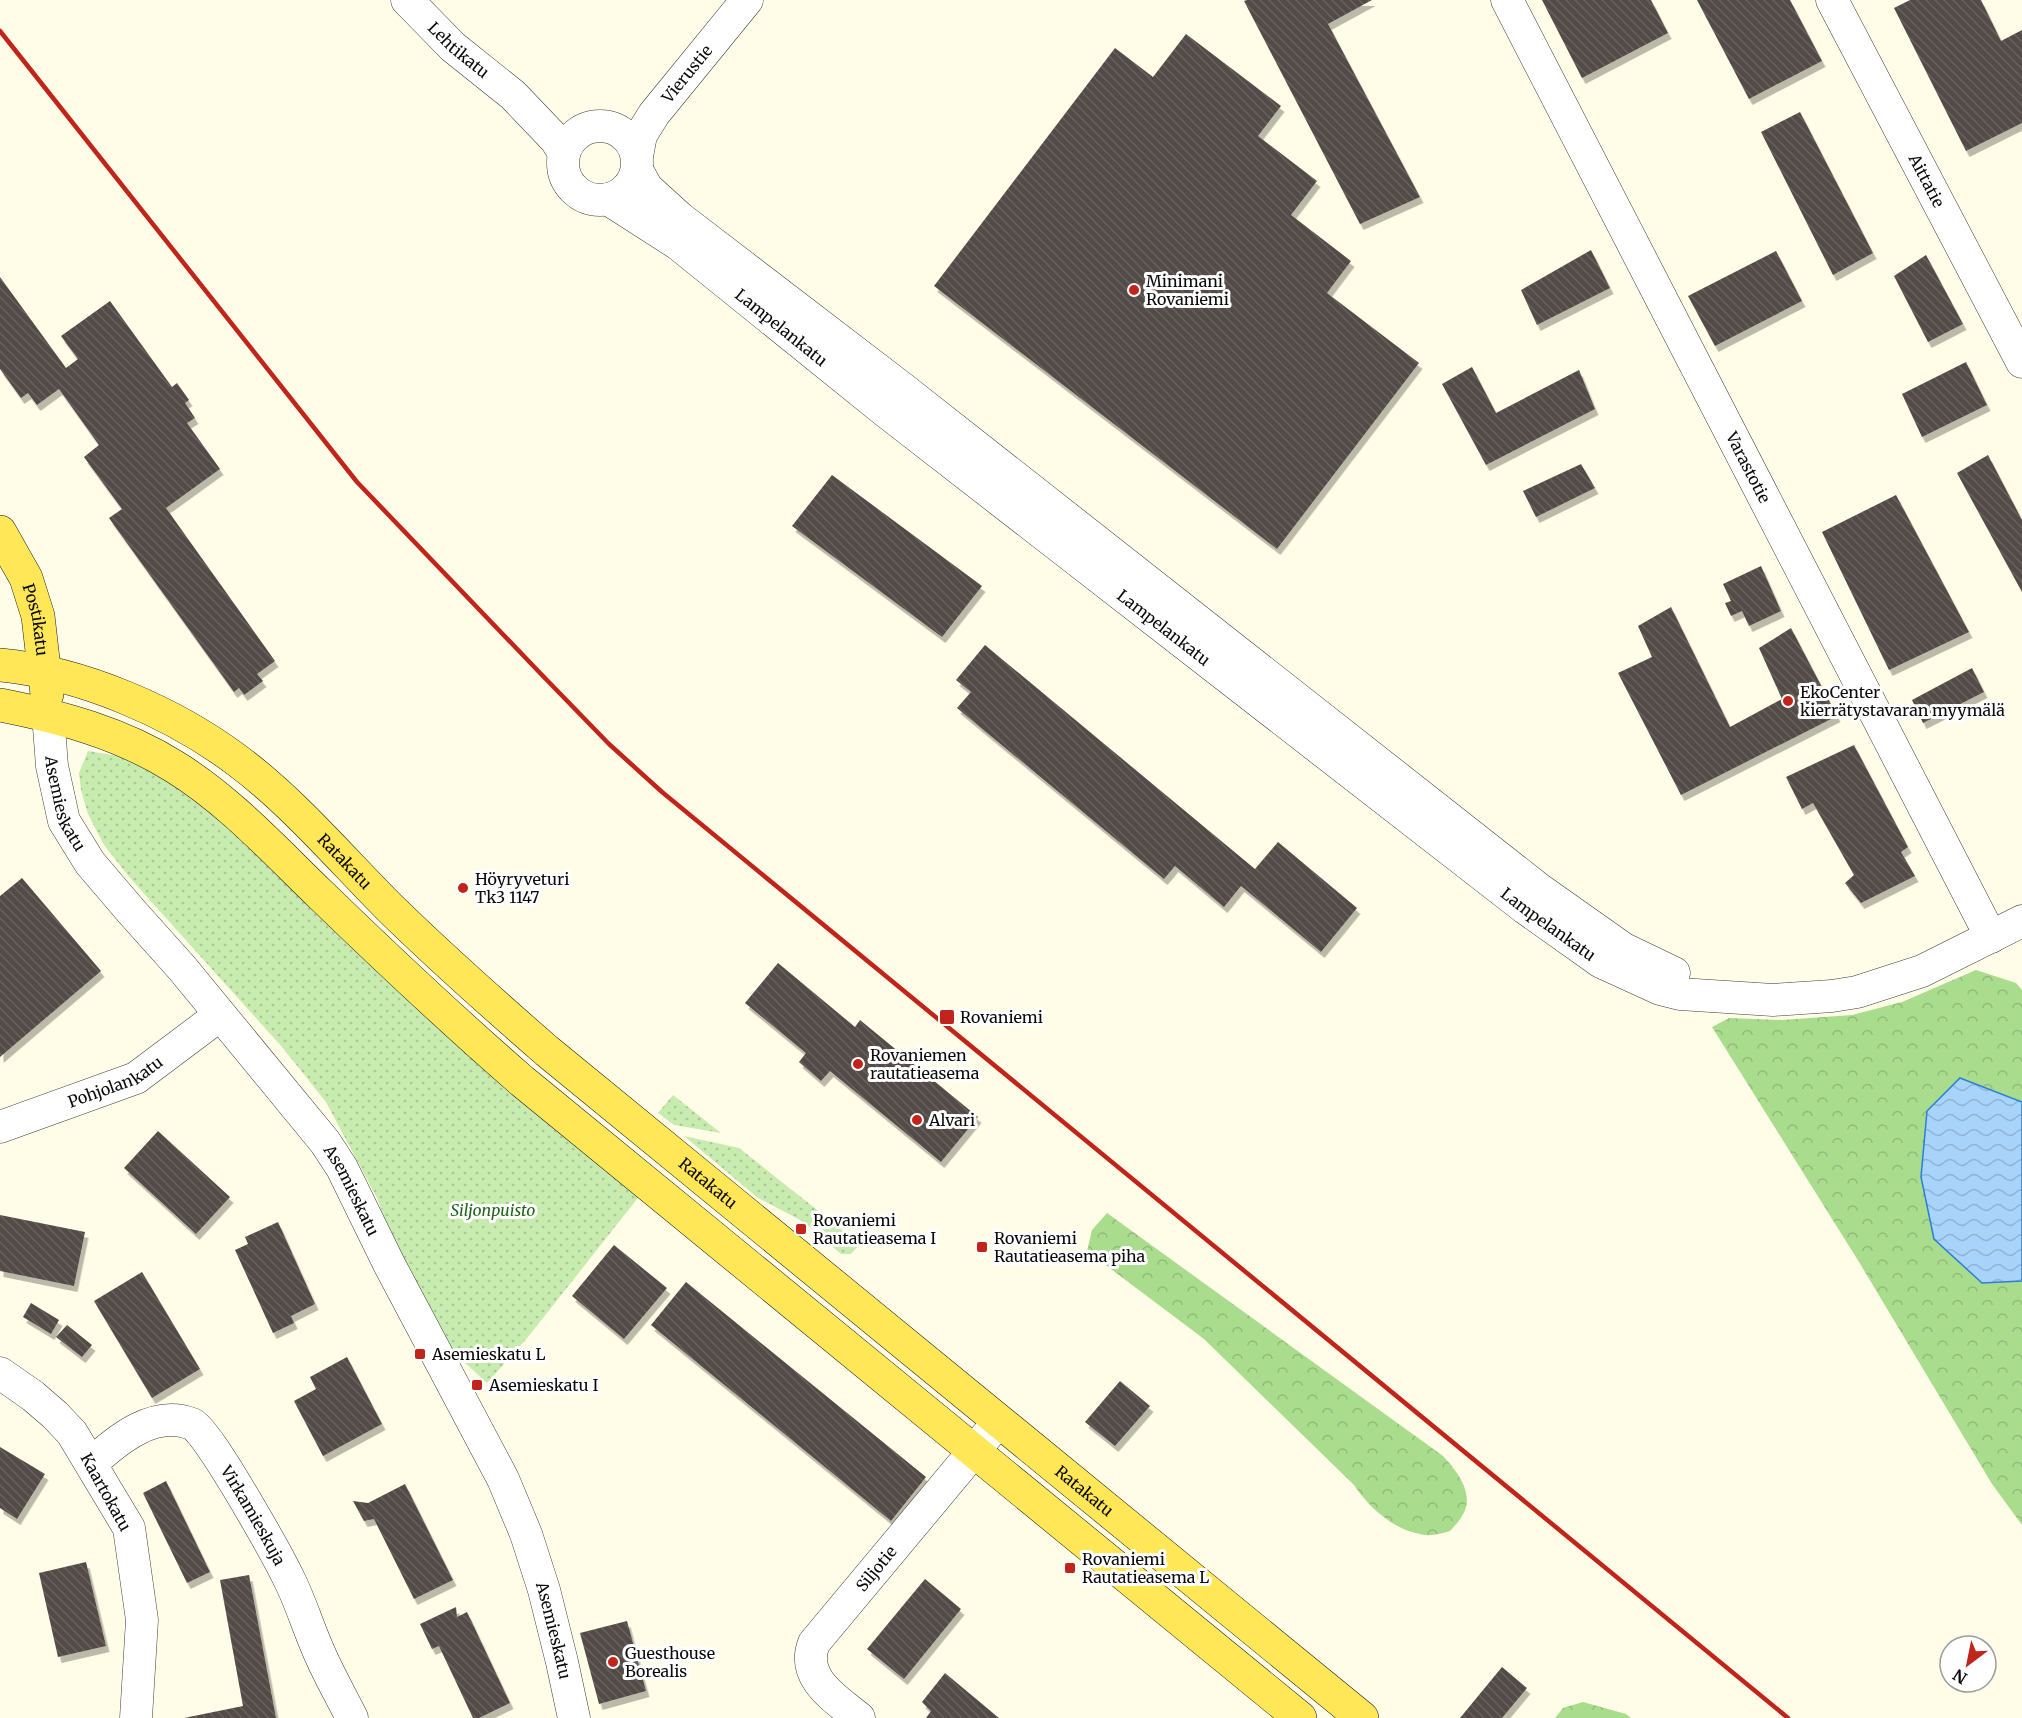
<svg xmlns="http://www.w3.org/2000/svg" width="2022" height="1718" viewBox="0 0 2022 1718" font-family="Merriweather,serif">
<defs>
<pattern id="grass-dots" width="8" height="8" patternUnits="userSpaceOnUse" patternTransform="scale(1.5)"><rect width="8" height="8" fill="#c8ebaf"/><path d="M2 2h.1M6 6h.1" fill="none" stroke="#aac895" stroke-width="1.8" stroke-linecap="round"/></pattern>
<pattern id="forest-crowns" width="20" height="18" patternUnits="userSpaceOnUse" patternTransform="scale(1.5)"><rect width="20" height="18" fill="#a9dc8d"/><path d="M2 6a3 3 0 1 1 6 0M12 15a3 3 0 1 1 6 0" fill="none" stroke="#90bb78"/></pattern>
<pattern id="water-waves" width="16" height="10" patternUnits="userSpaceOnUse" patternTransform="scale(1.5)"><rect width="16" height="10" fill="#a8d3fa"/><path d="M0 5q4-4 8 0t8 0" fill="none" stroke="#8fb4d5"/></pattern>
<pattern id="building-back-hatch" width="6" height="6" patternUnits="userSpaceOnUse" patternTransform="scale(1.5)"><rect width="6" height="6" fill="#534c46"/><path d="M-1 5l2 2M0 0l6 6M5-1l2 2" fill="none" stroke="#67615c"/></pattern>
<filter id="shadow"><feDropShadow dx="3.5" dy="6" stdDeviation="0" flood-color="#0004"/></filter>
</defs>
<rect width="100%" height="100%" fill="#fffde7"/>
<path fill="url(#grass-dots)" d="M 88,751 L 124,757 L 181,788 L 226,824 L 641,1194 L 528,1337 L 487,1383 L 450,1349 L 396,1250 L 377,1198 L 326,1102 L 282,1047 L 130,878 L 104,845 L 88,814 L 81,790 L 79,773 Z
M 673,1095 L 721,1133 L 674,1125 L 658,1113 Z
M 684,1136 L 739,1148 L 860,1244 L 851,1254 L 841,1254 L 804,1222 L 758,1198 Z"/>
<path fill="url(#forest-crowns)" d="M 1976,970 L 2016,983 L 2022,990 L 2022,1102 L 1959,1078 L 1982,1283 L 2022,1281 L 2022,1525 L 1992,1484 L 1859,1262 L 1712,1027 L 1729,1018 L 1782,1020 L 1852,1015 L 1902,1002 Z
M 1107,1213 L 1443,1456 C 1457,1471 1476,1495 1462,1516 C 1459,1522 1454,1526 1450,1531 C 1443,1533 1433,1536 1426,1535 C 1396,1532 1370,1509 1354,1485 L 1204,1339 L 1087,1251 L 1092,1230 Z
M 1583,1702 L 1626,1714 L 1631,1718 L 1555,1718 L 1563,1708 Z"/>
<path fill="url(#water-waves)" stroke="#2b80d5" stroke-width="1.5" d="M 1960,1078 L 2022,1102 L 2022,1281 L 1982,1283 L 1934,1239 L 1921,1177 L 1927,1111 Z"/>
<path fill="url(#building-back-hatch)" filter="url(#shadow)" d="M 1247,0 L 1372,0 L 1328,24 L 1420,197 L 1360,224 L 1244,1 Z
M 1542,0 L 1651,0 L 1668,33 L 1582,78 Z
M 1697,0 L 1790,0 L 1822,61 L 1749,99 Z
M 1910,0 L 1981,0 L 2001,41 L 2022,30 L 2022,123 L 1966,151 L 1894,8 Z
M 1186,34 L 1281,106 L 1258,136 L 1317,181 L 1291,215 L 1351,261 L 1327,293 L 1419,363 L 1277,549 L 934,286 L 1115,48 L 1153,77 Z
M 1800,112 L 1873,253 L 1833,275 L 1761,132 Z
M 1591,250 L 1610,288 L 1537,325 L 1521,290 Z
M 1776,251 L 1802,301 L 1715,346 L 1688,296 Z
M 1926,255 L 1963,324 L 1928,342 L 1894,276 Z
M 0,277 L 66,368 L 78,359 L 61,336 L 110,301 L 172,387 L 177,383 L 189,400 L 185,403 L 195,418 L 187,423 L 220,469 L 166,508 L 275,661 L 257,674 L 263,681 L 244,695 L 239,688 L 234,692 L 109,518 L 122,509 L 84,457 L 99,445 L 59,389 L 37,405 L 28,393 L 21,398 L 0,369 Z
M 1966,362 L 1987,405 L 1922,437 L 1902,394 Z
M 1472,367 L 1496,413 L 1579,370 L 1595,409 L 1486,465 L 1442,384 Z
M 1988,455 L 2022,520 L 2022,592 L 1957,473 Z
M 1581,464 L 1595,488 L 1536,517 L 1523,491 Z
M 832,475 L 982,586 L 942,637 L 792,526 Z
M 1896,495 L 1969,632 L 1889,670 L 1822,532 Z
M 1761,566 L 1781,611 L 1749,626 L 1742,611 L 1731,616 L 1725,603 L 1731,601 L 1723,584 Z
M 1671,607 L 1730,727 L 1782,699 L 1759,648 L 1791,628 L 1837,716 L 1681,795 L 1618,673 L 1652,657 L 1638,626 Z
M 985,645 L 1255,869 L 1278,842 L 1357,908 L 1321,952 L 1241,886 L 1224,907 L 1175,866 L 1164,879 L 957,708 L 971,692 L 956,680 Z
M 1972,668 L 1984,692 L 1923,723 L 1912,700 Z
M 1854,745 L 1908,847 L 1901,852 L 1915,876 L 1861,903 L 1845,883 L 1854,875 L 1813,803 L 1802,809 L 1786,777 Z
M 22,878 L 101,971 L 0,1057 L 0,896 Z
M 778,963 L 855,1027 L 860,1020 L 978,1117 L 941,1162 L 830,1071 L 821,1081 L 799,1062 L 806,1053 L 745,1003 Z
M 158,1131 L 230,1197 L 196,1234 L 124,1168 Z
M 0,1215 L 85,1232 L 74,1286 L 0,1271 Z
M 278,1222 L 315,1304 L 291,1316 L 294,1323 L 273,1333 L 235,1250 L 248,1244 L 245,1237 Z
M 614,1245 L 667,1288 L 624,1339 L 572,1296 Z
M 142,1272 L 200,1369 L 152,1398 L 94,1301 Z
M 686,1282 L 926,1477 L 891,1521 L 651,1325 Z
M 31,1303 L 59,1320 L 51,1334 L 23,1317 Z
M 67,1325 L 92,1345 L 82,1357 L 56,1337 Z
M 347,1357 L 382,1424 L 323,1456 L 294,1401 L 316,1389 L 310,1377 Z
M 1120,1381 L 1150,1406 L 1115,1446 L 1085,1422 Z
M 0,1447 L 45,1474 L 17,1519 L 0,1508 Z
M 166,1481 L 210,1572 L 187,1583 L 143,1493 Z
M 405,1484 L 453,1580 L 414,1599 L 374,1519 L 364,1521 L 353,1501 L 368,1503 Z
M 86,1562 L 106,1646 L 58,1657 L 39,1573 Z
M 249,1575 L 276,1718 L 184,1718 L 243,1706 L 220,1580 Z
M 925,1579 L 961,1609 L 904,1679 L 867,1649 Z
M 456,1607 L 457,1617 L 467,1612 L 510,1703 L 479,1718 L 473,1718 L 439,1646 L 432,1649 L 420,1624 Z
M 627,1621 L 646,1691 L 599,1704 L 580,1633 Z
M 1502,1667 L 1527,1688 L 1502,1718 L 1460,1718 Z
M 945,1673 L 999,1718 L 926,1718 L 931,1711 L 922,1702 Z"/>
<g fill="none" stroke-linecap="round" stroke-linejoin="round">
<g stroke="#3d3d3d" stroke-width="33">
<g id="minor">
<path id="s1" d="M 407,0 L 453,47 L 513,95 L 556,140 L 564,153"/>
<path id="s2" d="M 1507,0 L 1991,937"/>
<path id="s3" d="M 1832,0 L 2022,362"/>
<circle cx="600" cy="163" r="37"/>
<path id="s4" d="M 637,156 L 641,135 L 654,114 L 747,0"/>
<path d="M 637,170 L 647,188 L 680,218 L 902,388 L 1539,889 L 1624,949 L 1674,973"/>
<path id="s5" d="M 608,199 L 678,244 L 885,411 L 1525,908 L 1601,962 L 1660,989 L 1680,994 L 1773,1000 L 1832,996 L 1857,992 L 1922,971 L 2022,921"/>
<path id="s6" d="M 48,714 L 52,766 L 64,821 L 90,863 L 131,911 L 182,968 L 325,1142 L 342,1168 L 389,1264 L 503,1479 L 526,1534 L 544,1590 L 562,1662 L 574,1718"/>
<path id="s7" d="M 0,1127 L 136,1078 L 220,1015"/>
<path d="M 0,1373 L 33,1396 L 55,1415 L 72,1433 L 129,1528 L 142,1620 L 136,1718"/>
<path id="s8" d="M 92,1463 C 117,1440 154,1409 192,1424 C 208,1430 279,1558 290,1581 C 300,1601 307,1624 316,1645 C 326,1670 340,1694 352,1718"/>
<path id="s9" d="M 859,1718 C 836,1699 800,1678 814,1643 L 999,1421"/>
</g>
</g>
<g stroke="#1b1b1b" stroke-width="34">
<g id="major">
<path id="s10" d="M 0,532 L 26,578 L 38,616 L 47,694"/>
<path id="s11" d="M 0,665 C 82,673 173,712 238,761 C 293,802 341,859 389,907 C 440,957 493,1004 547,1051 L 1362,1718"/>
<path d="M 0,705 C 61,717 121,733 175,767 C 230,801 275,851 322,896 C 387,959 453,1021 522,1081 L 1300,1718"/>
</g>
</g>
<use href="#minor" stroke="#fff" stroke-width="32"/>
<use href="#major" stroke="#ffe757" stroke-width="33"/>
<path stroke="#c0241b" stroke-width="4.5" d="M 0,31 L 357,482 L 541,674 L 609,744 L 662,792 L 1788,1718"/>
</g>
<g fill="#c0241b" stroke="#fff" stroke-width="2">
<circle cx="1134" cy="290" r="6"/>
<circle cx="1788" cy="701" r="6"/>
<circle cx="463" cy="888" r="6"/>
<rect x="939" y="1009" width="16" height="16" rx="3"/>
<circle cx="858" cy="1064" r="6"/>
<circle cx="917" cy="1120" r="6"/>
<rect x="795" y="1223" width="12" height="12" rx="3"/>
<rect x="976" y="1241" width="12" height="12" rx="3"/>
<rect x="414" y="1348" width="12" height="12" rx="3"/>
<rect x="471" y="1379" width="12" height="12" rx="3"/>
<rect x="1064" y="1562" width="12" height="12" rx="3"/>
<circle cx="613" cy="1662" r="6"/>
</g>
<g text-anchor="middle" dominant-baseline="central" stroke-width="6" stroke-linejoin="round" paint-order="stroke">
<g font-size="16" fill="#0a0a0a" stroke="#fff">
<text stroke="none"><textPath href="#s1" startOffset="72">Lehtikatu</textPath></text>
<text stroke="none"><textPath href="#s4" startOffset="98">Vierustie</textPath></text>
<text stroke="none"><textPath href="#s3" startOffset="204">Aittatie</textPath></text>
<text stroke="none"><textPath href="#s5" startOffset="216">Lampelankatu</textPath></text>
<text stroke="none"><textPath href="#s2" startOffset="526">Varastotie</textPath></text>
<text stroke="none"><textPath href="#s10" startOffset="96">Postikatu</textPath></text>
<text stroke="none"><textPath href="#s5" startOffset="702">Lampelankatu</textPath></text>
<text stroke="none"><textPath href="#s6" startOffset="92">Asemieskatu</textPath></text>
<text stroke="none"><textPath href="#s11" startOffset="406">Ratakatu</textPath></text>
<text stroke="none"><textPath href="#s5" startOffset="1188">Lampelankatu</textPath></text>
<text stroke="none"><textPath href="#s7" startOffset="124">Pohjolankatu</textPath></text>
<text stroke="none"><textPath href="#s11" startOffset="892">Ratakatu</textPath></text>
<text stroke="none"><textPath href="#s6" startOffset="578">Asemieskatu</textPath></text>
<text stroke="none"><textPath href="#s11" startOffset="1378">Ratakatu</textPath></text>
<text transform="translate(106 1492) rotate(61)">Kaartokatu</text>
<text stroke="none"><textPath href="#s8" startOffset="224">Virkamieskuja</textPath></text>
<text stroke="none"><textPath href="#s9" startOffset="192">Siljotie</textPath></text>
<text stroke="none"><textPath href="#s6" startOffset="1064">Asemieskatu</textPath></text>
</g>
<g font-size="16" fill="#0a0a0a" stroke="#fff" text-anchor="start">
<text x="1146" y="281">Minimani<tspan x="1146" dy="18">Rovaniemi</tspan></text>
<text x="1800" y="692">EkoCenter<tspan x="1800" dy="18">kierrätystavaran myymälä</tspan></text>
<text x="475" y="879">Höyryveturi<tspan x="475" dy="18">Tk3 1147</tspan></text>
<text x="960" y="1017">Rovaniemi</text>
<text x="870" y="1055">Rovaniemen<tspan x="870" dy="18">rautatieasema</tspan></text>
<text x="929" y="1120">Alvari</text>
<text x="813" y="1220">Rovaniemi<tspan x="813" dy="18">Rautatieasema I</tspan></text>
<text x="994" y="1238">Rovaniemi<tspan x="994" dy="18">Rautatieasema piha</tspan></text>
<text x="432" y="1354">Asemieskatu L</text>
<text x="489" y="1385">Asemieskatu I</text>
<text x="1082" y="1559">Rovaniemi<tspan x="1082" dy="18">Rautatieasema L</tspan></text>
<text x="625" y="1653">Guesthouse<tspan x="625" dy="18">Borealis</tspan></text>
</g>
<g font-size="16" font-style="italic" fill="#206418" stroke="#fff">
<text x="493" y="1210">Siljonpuisto</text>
</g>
</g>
<g transform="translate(1968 1664) rotate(212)"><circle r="28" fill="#ffffff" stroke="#9d9d9d" stroke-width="1.5"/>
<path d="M0-4.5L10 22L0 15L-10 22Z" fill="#c0241b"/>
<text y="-9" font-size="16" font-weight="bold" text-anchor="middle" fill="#0a0a0a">N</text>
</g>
</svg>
